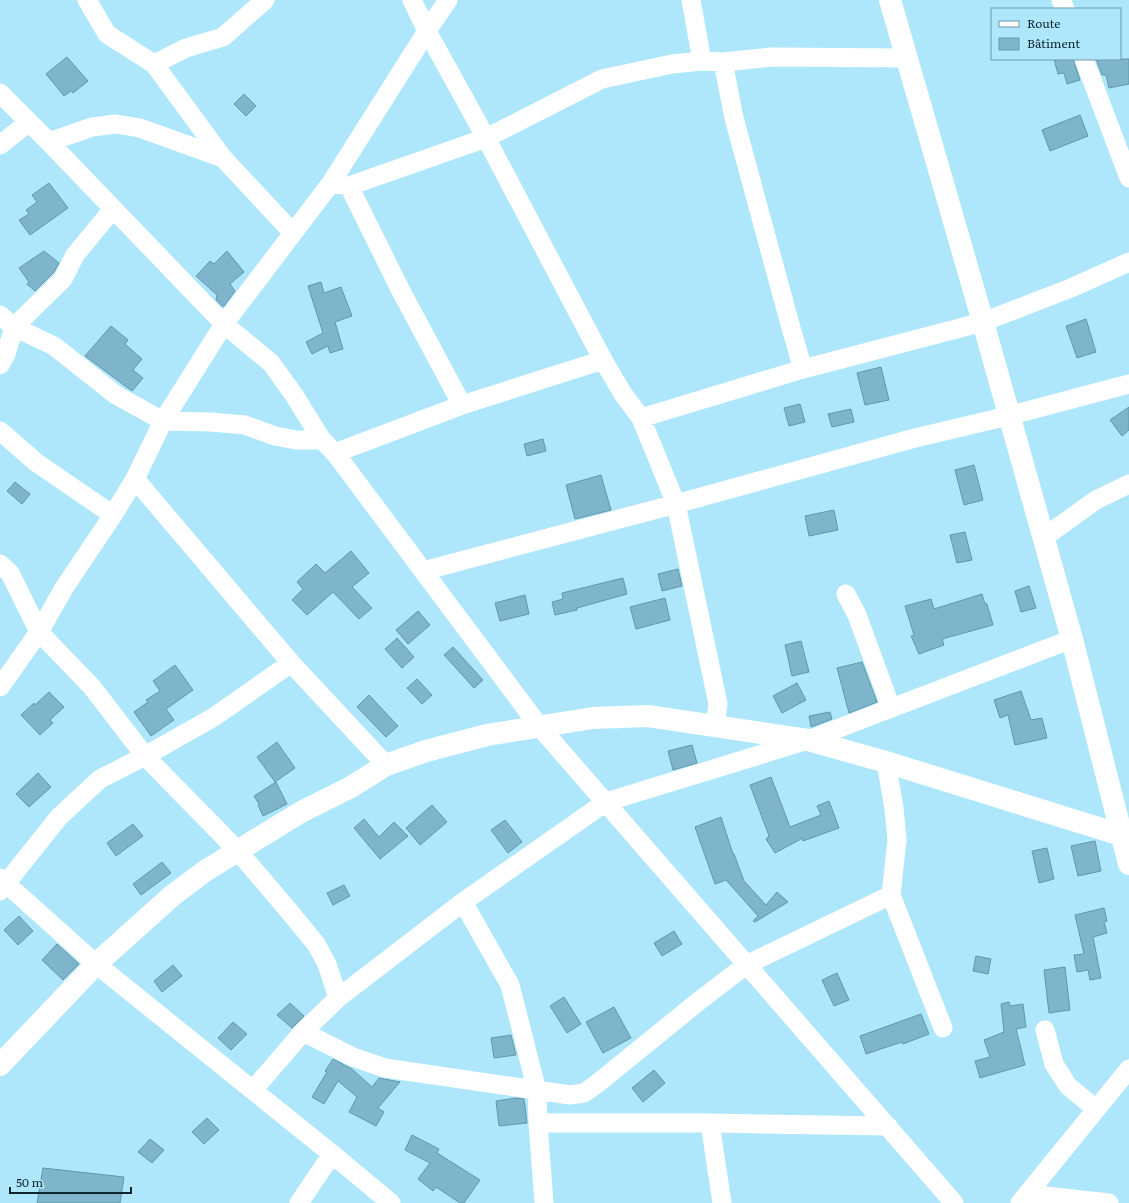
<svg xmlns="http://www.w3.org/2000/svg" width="1129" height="1203" viewBox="0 0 1129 1203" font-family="Literata,serif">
<rect width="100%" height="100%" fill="#aee7fc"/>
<path fill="#7eb5ca" stroke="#6197ab" d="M 67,57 L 88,81 L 73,93 L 71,91 L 64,96 L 46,74 Z
M 1054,59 L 1073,59 L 1080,80 L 1067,84 L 1064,73 L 1058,74 Z
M 1096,59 L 1129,59 L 1129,84 L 1109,88 L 1106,75 L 1102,75 Z
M 244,94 L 256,106 L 246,116 L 234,104 Z
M 1080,115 L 1088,136 L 1050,151 L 1042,130 Z
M 49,183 L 68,208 L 30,235 L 19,220 L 29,214 L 26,210 L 37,202 L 32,195 Z
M 44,251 L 59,263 L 54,272 L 35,291 L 27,284 L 29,282 L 19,268 Z
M 227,251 L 244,272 L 230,284 L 235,291 L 224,306 L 222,306 L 216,300 L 217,295 L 196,276 L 210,261 L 214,264 Z
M 321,282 L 324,293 L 341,287 L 352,316 L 335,322 L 343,349 L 330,353 L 328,346 L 312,354 L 306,342 L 323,333 L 308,286 Z
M 1086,319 L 1096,352 L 1077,358 L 1066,326 Z
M 111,326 L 128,340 L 125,344 L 142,359 L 133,370 L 143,378 L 132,391 L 85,356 Z
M 881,367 L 889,400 L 865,405 L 857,373 Z
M 800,404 L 805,422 L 789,426 L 784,408 Z
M 1129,407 L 1129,430 L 1122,436 L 1110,420 Z
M 851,409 L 854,422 L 832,427 L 828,414 Z
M 543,439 L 546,451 L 527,456 L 524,444 Z
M 974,465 L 983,500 L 964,505 L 955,470 Z
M 601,475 L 611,510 L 575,519 L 566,485 Z
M 15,482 L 30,494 L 22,504 L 7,491 Z
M 834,510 L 838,530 L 809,536 L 805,516 Z
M 965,532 L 972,560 L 957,563 L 950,535 Z
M 351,551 L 369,573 L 352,587 L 372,608 L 359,619 L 333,592 L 307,615 L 292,600 L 303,589 L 297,582 L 316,564 L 325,573 Z
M 678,569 L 682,586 L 662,591 L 658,574 Z
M 623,578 L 627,594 L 577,608 L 577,610 L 555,615 L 552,602 L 563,599 L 562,593 Z
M 1029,586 L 1036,608 L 1021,612 L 1015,591 Z
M 982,594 L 985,604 L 987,604 L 993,625 L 942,639 L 944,645 L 919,654 L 911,636 L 914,635 L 905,606 L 931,599 L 934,609 Z
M 525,595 L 529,614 L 500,621 L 495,603 Z
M 665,598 L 670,620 L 636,629 L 630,607 Z
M 418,611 L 430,625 L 408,644 L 396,630 Z
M 397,638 L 414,657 L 402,668 L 385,649 Z
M 801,641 L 809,672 L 792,676 L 785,645 Z
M 453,647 L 483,680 L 474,688 L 444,655 Z
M 862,662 L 877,702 L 849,713 L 837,668 Z
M 175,665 L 193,690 L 166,709 L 174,720 L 151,736 L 134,712 L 148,702 L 146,700 L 160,691 L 153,681 Z
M 417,679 L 432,695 L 422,704 L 407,688 Z
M 797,683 L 806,700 L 782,713 L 773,696 Z
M 1021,691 L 1031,720 L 1042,718 L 1047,738 L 1015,745 L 1008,715 L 1000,718 L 994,700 Z
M 49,692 L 64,707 L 50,720 L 53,723 L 40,735 L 21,715 L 34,703 L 35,705 Z
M 369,695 L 398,726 L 386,737 L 357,707 Z
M 830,712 L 832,719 L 811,727 L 809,716 Z
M 277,742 L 295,768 L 275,782 L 257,757 Z
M 692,745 L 697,763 L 673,770 L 668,751 Z
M 38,773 L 51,787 L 29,807 L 16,794 Z
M 771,777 L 790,827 L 821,815 L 817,806 L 829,801 L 839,828 L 803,841 L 803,838 L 775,853 L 766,839 L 769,836 L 750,785 Z
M 276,782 L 287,804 L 263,816 L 258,805 L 259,804 L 254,796 Z
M 432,805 L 447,822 L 420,845 L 406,828 Z
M 721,817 L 733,854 L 734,854 L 744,881 L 766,905 L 777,892 L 788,902 L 755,922 L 753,921 L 758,916 L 726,880 L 715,884 L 695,827 Z
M 364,819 L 379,837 L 394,822 L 408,836 L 380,859 L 354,828 Z
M 505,820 L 522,842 L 508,853 L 491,830 Z
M 133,824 L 143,836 L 116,856 L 107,843 Z
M 1095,841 L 1101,871 L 1078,876 L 1071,846 Z
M 1047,848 L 1054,879 L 1039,883 L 1032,851 Z
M 162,862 L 171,873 L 141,895 L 133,884 Z
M 344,885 L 350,896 L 333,905 L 327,893 Z
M 1104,908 L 1107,921 L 1104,922 L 1107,933 L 1093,937 L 1101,978 L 1090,980 L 1088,970 L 1077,972 L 1074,955 L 1084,954 L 1075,915 Z
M 19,916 L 33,931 L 18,945 L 4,930 Z
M 674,931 L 682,944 L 662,956 L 654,943 Z
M 57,944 L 79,964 L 63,980 L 42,960 Z
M 976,956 L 991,959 L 988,974 L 973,971 Z
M 173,965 L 182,976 L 162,992 L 154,981 Z
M 1065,967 L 1070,1010 L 1049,1013 L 1044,970 Z
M 837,973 L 849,1000 L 834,1006 L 822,980 Z
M 564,997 L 581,1024 L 567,1033 L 550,1006 Z
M 1009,1002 L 1010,1006 L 1023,1004 L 1026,1027 L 1016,1029 L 1025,1065 L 980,1078 L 975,1061 L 990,1057 L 984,1040 L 1004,1032 L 1001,1004 Z
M 290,1003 L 304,1016 L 292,1028 L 277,1015 Z
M 614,1007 L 631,1038 L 603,1053 L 586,1022 Z
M 921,1014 L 929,1034 L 903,1044 L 902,1042 L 866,1054 L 860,1036 Z
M 233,1022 L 247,1034 L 231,1050 L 218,1038 Z
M 511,1035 L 516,1055 L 494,1058 L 491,1038 Z
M 333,1059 L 352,1069 L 372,1087 L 379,1078 L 400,1082 L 378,1108 L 384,1112 L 376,1126 L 349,1112 L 357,1097 L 338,1081 L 324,1104 L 312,1097 L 327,1072 L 325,1071 Z
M 654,1070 L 665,1083 L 643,1102 L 632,1088 Z
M 516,1098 L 524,1099 L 527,1123 L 499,1126 L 496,1101 Z
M 207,1118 L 219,1130 L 204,1144 L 192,1132 Z
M 412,1135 L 439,1149 L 437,1153 L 480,1180 L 464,1203 L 460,1203 L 436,1187 L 433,1191 L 418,1179 L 430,1163 L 405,1150 Z
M 150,1139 L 164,1150 L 152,1163 L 138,1152 Z
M 43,1168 L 124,1177 L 120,1203 L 37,1203 Z"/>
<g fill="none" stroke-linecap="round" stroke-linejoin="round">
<path stroke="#fff" stroke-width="19" d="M 87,0 L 107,34 L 154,64
M 412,0 L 427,31 L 486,138 L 603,360 L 623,394 L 641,418 L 676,504 L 718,704 L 715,726
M 691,0 L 702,61
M 1061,0 L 1065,9
M 1084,59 L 1129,178
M 723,62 L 734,118 L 791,328 L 803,369
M 0,93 L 49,142 L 224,324 L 271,363 L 294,395 L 322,440 L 335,453 L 539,726 L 954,1203
M 49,142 L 92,127 L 116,124 L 140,128 L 223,158 L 293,233
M 0,145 L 29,122
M 223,158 L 154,64 L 186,48 L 223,37 L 265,0
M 331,183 L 349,186 L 486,138 L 602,79 L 672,64 L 702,61 L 723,62 L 773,57 L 906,58
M 349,186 L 401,291 L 462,405
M 0,315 L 14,327 L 54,346 L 116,395 L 163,421 L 211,422 L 245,425 L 275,436 L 296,440 L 322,440
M 0,365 L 6,354 L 14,327 L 63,279 L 75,255 L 113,209
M 641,418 L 803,369 L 983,322 L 1071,288 L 1129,262
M 0,431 L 37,463 L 113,515
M 335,453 L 462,405 L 603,360
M 135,479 L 291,663 L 386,765
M 1043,538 L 1096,500 L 1129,484
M 0,564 L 10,573 L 39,632 L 92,687 L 145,756 L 237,850 L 289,911 L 316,944 L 327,964 L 338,998
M 423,571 L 676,504 L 915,438 L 1008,416 L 1129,384
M 846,594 L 857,615 L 891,708
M 0,687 L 39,632 L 64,588 L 113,515 L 135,479 L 163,421 L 224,324 L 331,183 L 427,31 L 448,0
M 886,762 L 894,808 L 897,840 L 891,895 L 943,1028
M 0,878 L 96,964 L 332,1154 L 391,1203
M 0,891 L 59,817 L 100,779 L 145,756 L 214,717 L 291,663
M 463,902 L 510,985 L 537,1091 L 538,1123 L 544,1203
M 1045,1030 L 1054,1064 L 1068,1086 L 1096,1109
M 303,1032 L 353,1057 L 385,1068 L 570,1095 L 584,1093 L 598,1083 L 699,1001 L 746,965 L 891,895
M 253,1090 L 303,1032 L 338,998 L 463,902 L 606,802 L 808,740 L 1072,639
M 538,1123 L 710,1123 L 888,1126
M 710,1123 L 722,1203
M 1027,1194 L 1109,1203
M 299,1203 L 332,1154
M 1020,1203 L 1129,1069"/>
<path stroke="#fff" stroke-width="22" d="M 890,0 L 983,322 L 1072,639 L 1129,864
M 0,1065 L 96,964 L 173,895 L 205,871 L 301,812 L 351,787 L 386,765 L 426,751 L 487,735 L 593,718 L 648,716 L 808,740 L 886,762 L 1121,835 L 1129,836"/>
</g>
<rect x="991" y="8" width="130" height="52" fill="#aee7fc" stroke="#6e99a9"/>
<rect x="999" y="21" width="20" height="6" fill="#ffffff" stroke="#6e99a9"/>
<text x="1027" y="28" font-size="12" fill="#0e252d">Route</text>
<rect x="999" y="38" width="20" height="12" fill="#7eb5ca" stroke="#6e99a9"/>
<text x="1027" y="48" font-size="12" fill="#0e252d">Bâtiment</text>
<path d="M10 1187v6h121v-6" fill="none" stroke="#0e252d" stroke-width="2"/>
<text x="16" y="1187" font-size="12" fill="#0e252d" stroke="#aee7fc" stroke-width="3" paint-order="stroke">50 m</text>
</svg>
